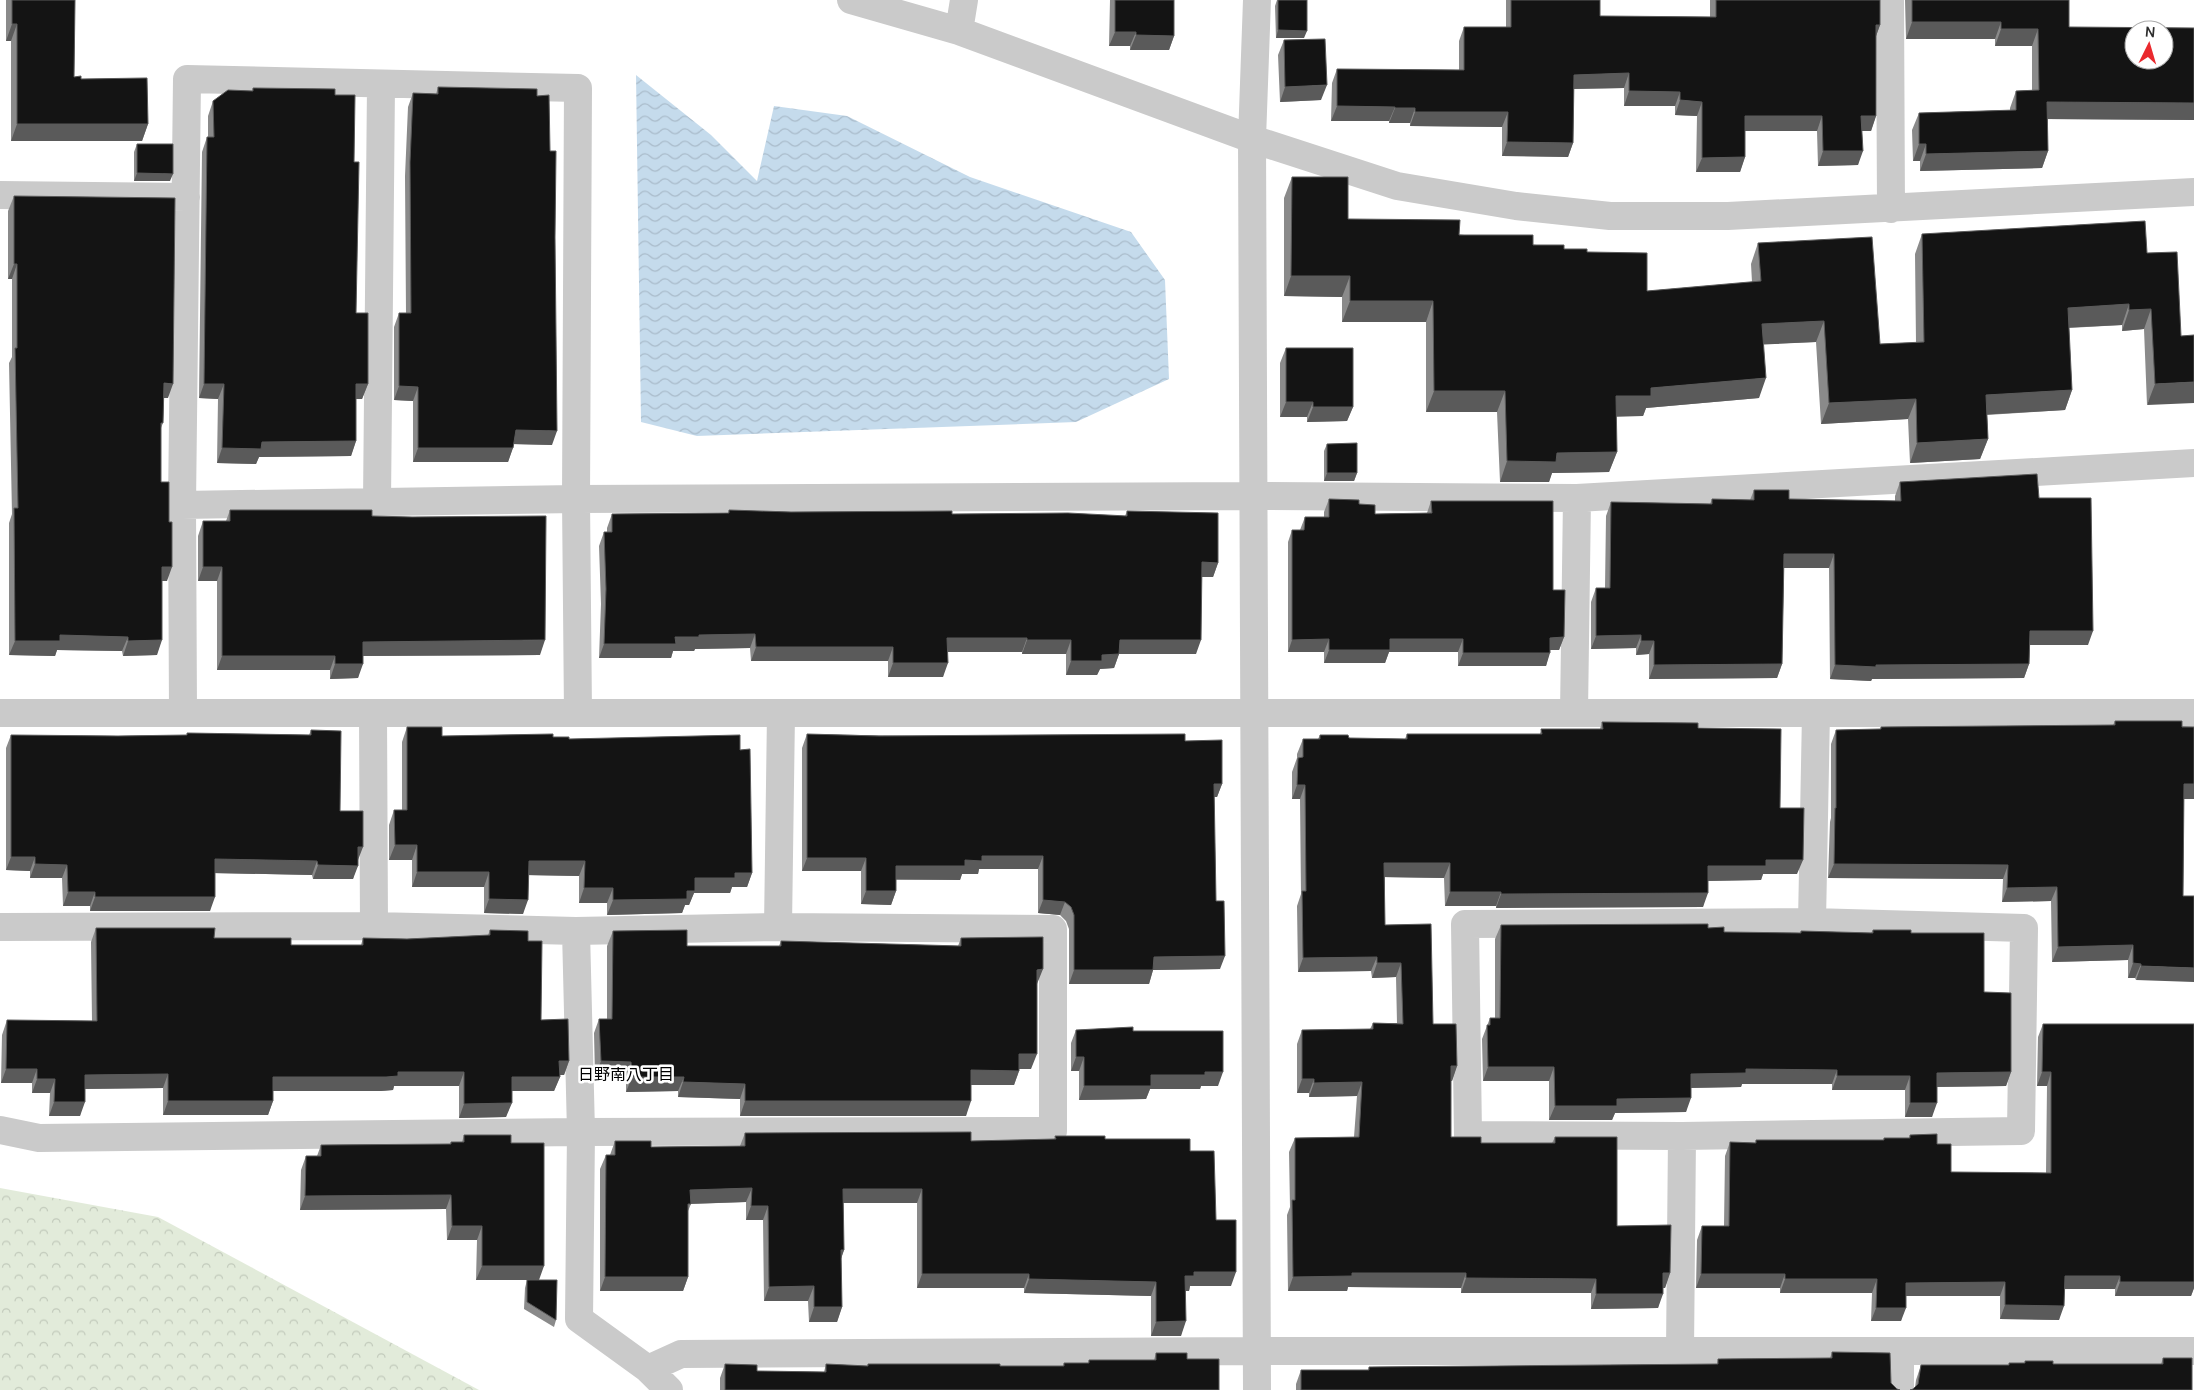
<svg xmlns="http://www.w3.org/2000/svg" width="2194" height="1390" viewBox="0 0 2194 1390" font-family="Manrope,'Noto Sans JP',sans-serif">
<defs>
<pattern id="forest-crowns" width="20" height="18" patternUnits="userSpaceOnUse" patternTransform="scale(1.25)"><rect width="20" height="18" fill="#e2ebda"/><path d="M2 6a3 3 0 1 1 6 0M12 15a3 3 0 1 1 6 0" fill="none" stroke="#c2cabb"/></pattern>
<pattern id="water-waves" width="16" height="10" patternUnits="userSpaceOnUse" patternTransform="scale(1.25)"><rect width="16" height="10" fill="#c5dbec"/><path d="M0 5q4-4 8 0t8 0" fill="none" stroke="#aabccb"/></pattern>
</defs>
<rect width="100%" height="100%" fill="#fff"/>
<path fill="url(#forest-crowns)" d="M 0,1188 L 158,1217 L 479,1390 L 0,1390 Z"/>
<path fill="url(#water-waves)" d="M 636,75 L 711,135 L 757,181 L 774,106 L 847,116 L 970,177 L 1131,232 L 1165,280 L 1169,379 L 1076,422 L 697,436 L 641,422 Z"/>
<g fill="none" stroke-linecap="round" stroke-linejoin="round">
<path stroke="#cacaca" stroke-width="28" d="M 851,0 L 959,31 L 1252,139 L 1397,186 L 1516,206 L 1610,216 L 1728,216 L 2194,192
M 1257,0 L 1252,139 L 1257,1390
M 1890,0 L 1891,209
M 959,31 L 964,0
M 0,195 L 186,197
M 377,502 L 381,85
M 182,505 L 576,499 L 1254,496 L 1577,498 L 2194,463
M 0,713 L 2194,713
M 183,713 L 182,505 L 187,79 L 578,88 L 576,499 L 578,713
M 373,713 L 374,926
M 1574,713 L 1577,498
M 1812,922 L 2024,928 L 2021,1131 L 1682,1136 L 1468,1135 L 1465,924 Z
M 1812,922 L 1816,713
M 0,927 L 374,926 L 576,931 L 778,927 L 1053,929 L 1053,1131 L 581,1132 L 39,1138 L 0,1130
M 778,927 L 781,713
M 576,931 L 581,1132 L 579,1319 L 648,1369 L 669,1390
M 1680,1351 L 1682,1136
M 1900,1351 L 1900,1390
M 648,1369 L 681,1354 L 1257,1351 L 2194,1351"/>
</g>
<path fill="#8a8a8a" d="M 6,0 L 75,0 L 74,77 L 81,79 L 148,124 L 142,141 L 11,141 L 11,41 L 6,41 Z
M 1110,0 L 1174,0 L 1174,36 L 1169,50 L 1130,50 L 1130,46 L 1109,46 Z
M 1277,0 L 1307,0 L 1304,38 L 1276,38 L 1275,6 Z
M 1506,0 L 1600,0 L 1600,16 L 1710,17 L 1710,0 L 1880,0 L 1880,25 L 1876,36 L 1876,116 L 1871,131 L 1862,131 L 1858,165 L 1818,166 L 1817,131 L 1745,131 L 1745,157 L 1740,172 L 1696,172 L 1697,116 L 1675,115 L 1675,106 L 1624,106 L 1624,88 L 1574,89 L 1573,143 L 1568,157 L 1502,156 L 1502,127 L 1410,126 L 1410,123 L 1389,123 L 1389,121 L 1331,121 L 1332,83 L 1337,69 L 1459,70 L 1459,41 L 1464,27 L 1506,27 Z
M 1905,0 L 2069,0 L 2069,27 L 2194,28 L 2194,120 L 2048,119 L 2048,151 L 2042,168 L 1920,171 L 1920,161 L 1913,161 L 1912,130 L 1919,113 L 2010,110 L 2010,108 L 2016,91 L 2032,90 L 2032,46 L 1995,46 L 1995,39 L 1906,39 Z
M 1284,40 L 1321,100 L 1280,102 L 1278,55 Z
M 438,87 L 552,445 L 514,444 L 508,462 L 413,462 L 413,401 L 394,400 L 394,327 L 399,313 L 406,313 L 405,176 L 408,107 L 413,93 L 436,94 Z
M 253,88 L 335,95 L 354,162 L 356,313 L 368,384 L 362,399 L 356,399 L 356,441 L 351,456 L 259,457 L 256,464 L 217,463 L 218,399 L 199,398 L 202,152 L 207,137 L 208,137 L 208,116 L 213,101 L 252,91 Z
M 137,144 L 170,181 L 134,181 L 134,152 Z
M 1292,177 L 1348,219 L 1587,252 L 1647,291 L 1752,282 L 1751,264 L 1758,243 L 1880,344 L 1916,343 L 1915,254 L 1922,234 L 2147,253 L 2181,336 L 2147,405 L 2144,329 L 2122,331 L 2122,325 L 2069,328 L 2072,390 L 2065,410 L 1987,415 L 1988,439 L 1980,459 L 1910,463 L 1908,419 L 1821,424 L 1816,342 L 1764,344 L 1759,398 L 1646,408 L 1643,416 L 1616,416 L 1617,452 L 1609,472 L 1552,473 L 1549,482 L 1500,482 L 1497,412 L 1426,412 L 1426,322 L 1342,322 L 1342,297 L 1284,296 L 1284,198 Z
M 14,196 L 168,398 L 164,398 L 163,423 L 161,428 L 161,482 L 167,581 L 162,581 L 157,655 L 123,656 L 122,651 L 57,650 L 55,656 L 9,655 L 9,523 L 12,514 L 9,363 L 12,357 L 12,279 L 8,279 L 8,211 Z
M 1286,348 L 1353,407 L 1347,421 L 1307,422 L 1307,417 L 1280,417 L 1280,363 Z
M 1327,444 L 1357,473 L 1354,481 L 1324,481 L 1324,451 Z
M 1900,482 L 2039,498 L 2088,645 L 2030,645 L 2029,664 L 2024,678 L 1872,679 L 1871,681 L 1830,679 L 1829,568 L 1784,568 L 1782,664 L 1777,678 L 1649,679 L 1649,654 L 1636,655 L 1636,648 L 1591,649 L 1591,602 L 1596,588 L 1605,588 L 1606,516 L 1611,502 L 1710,504 L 1712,499 L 1750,500 L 1754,490 L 1789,499 L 1895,501 L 1895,496 Z
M 1329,499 L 1359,504 L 1375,514 L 1427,513 L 1431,501 L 1553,590 L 1564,637 L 1559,650 L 1550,650 L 1546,666 L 1458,666 L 1458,652 L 1389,652 L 1385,663 L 1324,663 L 1324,652 L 1288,652 L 1288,542 L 1292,530 L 1300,530 L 1305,517 L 1324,517 L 1324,512 Z
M 230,510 L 372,516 L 540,655 L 363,656 L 358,678 L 330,679 L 330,670 L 217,670 L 217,581 L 198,581 L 198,536 L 203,521 L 226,521 Z
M 729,510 L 791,512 L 952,514 L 1125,516 L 1127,511 L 1218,563 L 1213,577 L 1202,577 L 1196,654 L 1119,654 L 1114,668 L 1100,669 L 1097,675 L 1066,675 L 1066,654 L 1022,654 L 1022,652 L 947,652 L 943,677 L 888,677 L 888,661 L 751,661 L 750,648 L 695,649 L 694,651 L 673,651 L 671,658 L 599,658 L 601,604 L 599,546 L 604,532 L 607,532 L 607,528 L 612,514 L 728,513 Z
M 2115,721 L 2194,727 L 2194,799 L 2184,799 L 2183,896 L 2136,980 L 2135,978 L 2128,978 L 2128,960 L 2052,962 L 2051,901 L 2002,902 L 2003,879 L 1828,878 L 1830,822 L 1831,818 L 1831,744 L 1836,730 L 1880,729 L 1881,727 L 2113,725 Z
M 1602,722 L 1698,728 L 1780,808 L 1797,874 L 1763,874 L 1761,880 L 1708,881 L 1703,907 L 1496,908 L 1496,906 L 1445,906 L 1444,878 L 1385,877 L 1385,925 L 1433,1024 L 1457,1066 L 1452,1081 L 1451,1081 L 1451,1137 L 1481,1143 L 1552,1143 L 1555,1137 L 1617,1226 L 1670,1273 L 1665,1288 L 1663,1288 L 1658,1308 L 1591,1309 L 1591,1293 L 1461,1293 L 1461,1288 L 1348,1287 L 1347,1291 L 1288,1291 L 1287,1215 L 1290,1207 L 1289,1152 L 1295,1138 L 1354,1137 L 1357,1096 L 1309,1097 L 1309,1093 L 1297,1093 L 1297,1044 L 1302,1030 L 1370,1029 L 1373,1023 L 1397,1023 L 1396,977 L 1372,978 L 1371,971 L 1298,972 L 1297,906 L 1301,894 L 1300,799 L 1292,799 L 1292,772 L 1297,758 L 1297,754 L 1303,739 L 1318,739 L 1320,735 L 1349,738 L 1405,739 L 1407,734 L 1540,734 L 1541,729 L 1600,729 Z
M 407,727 L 442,736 L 553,737 L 569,739 L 740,750 L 752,873 L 747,887 L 732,887 L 730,893 L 694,893 L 689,905 L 685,905 L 682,913 L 607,915 L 607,903 L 579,903 L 579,876 L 529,875 L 523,914 L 484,913 L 484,887 L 412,887 L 412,860 L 389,860 L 389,825 L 394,810 L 402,810 L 402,742 Z
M 311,730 L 358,860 L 353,879 L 313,879 L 312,875 L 215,873 L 210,911 L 90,911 L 90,906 L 63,906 L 62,878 L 30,878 L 30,871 L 6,870 L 6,748 L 11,735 L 118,736 L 187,735 L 187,733 L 309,735 Z
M 807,734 L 1185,741 L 1222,784 L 1217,797 L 1214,797 L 1216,901 L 1220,969 L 1153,970 L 1149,984 L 1069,984 L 1069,929 L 1066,921 L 1060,915 L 1038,913 L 1038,869 L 979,869 L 978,874 L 962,874 L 960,880 L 896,880 L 896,891 L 891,905 L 861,904 L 861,871 L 802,871 L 802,748 Z
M 1501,925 L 1708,928 L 1724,932 L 1800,933 L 1801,931 L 1871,933 L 1873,930 L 1911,933 L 1984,992 L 2011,1072 L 2006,1086 L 1937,1087 L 1932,1117 L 1905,1117 L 1905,1090 L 1832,1090 L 1832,1084 L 1742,1084 L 1741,1087 L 1691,1088 L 1686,1112 L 1615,1113 L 1612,1120 L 1549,1120 L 1549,1081 L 1483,1081 L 1482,1039 L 1490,1018 L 1495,1018 L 1495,939 Z
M 96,928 L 291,945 L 361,945 L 363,938 L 407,939 L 488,935 L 490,930 L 528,941 L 541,1020 L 569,1061 L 564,1075 L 559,1075 L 560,1077 L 554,1091 L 512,1091 L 506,1117 L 459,1118 L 459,1086 L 394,1086 L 393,1090 L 381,1091 L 273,1091 L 273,1101 L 268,1115 L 163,1115 L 163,1088 L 85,1089 L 80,1116 L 49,1116 L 50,1093 L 32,1093 L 32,1083 L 1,1083 L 2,1035 L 7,1020 L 92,1021 L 91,942 Z
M 613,931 L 687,946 L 779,946 L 781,941 L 958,946 L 961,938 L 1037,984 L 1031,1069 L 1019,1069 L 1019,1071 L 1014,1085 L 971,1085 L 966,1116 L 740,1116 L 740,1099 L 678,1097 L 678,1091 L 626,1092 L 626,1076 L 595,1076 L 594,1033 L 599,1019 L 607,1019 L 607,946 Z
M 2043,1024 L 2194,1024 L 2194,1288 L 2191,1296 L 2115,1296 L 2115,1289 L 2064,1289 L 2059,1320 L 2000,1319 L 2000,1296 L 1906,1296 L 1901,1321 L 1871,1321 L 1872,1293 L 1780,1293 L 1780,1288 L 1696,1288 L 1697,1240 L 1702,1226 L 1724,1226 L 1725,1156 L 1730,1142 L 1755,1143 L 1756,1140 L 1883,1140 L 1884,1138 L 1909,1138 L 1910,1135 L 1937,1144 L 1951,1172 L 2046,1173 L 2047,1086 L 2037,1086 L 2038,1037 Z
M 1076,1030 L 1133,1031 L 1218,1086 L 1201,1086 L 1200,1089 L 1150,1089 L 1146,1099 L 1079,1100 L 1079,1071 L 1071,1071 L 1071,1043 Z
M 745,1133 L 971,1141 L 1054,1139 L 1055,1136 L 1105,1139 L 1190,1151 L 1216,1220 L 1231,1286 L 1190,1286 L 1189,1291 L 1186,1291 L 1181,1336 L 1151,1336 L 1151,1296 L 1024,1293 L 1024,1288 L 917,1288 L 917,1203 L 843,1203 L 844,1250 L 841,1259 L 842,1307 L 837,1322 L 809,1322 L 808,1301 L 764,1301 L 763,1220 L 746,1220 L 746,1202 L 691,1204 L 688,1211 L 688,1277 L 683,1291 L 600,1291 L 600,1169 L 606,1155 L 610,1155 L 615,1141 L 651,1147 L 740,1146 Z
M 464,1135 L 511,1143 L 539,1280 L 556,1320 L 554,1327 L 524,1309 L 525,1288 L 527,1280 L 476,1280 L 477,1240 L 447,1240 L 446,1209 L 300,1210 L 301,1170 L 306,1156 L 317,1156 L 321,1145 L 450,1144 L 451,1142 L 462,1142 Z
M 1832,1352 L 1891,1383 L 1897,1389 L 1900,1390 L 1296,1390 L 1296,1384 L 1301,1370 L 1368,1370 L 1369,1367 L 1717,1364 L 1718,1359 L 1830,1358 Z
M 1156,1353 L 1187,1359 L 1219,1390 L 720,1390 L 720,1378 L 725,1364 L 757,1371 L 824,1372 L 826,1364 L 867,1366 L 868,1364 L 1000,1366 L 1063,1366 L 1064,1363 L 1088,1363 L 1089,1360 L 1154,1360 Z
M 2163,1358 L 2192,1390 L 1913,1389 L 1915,1388 L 1916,1380 L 1921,1365 L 2009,1365 L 2009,1363 L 2025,1363 L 2025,1361 L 2053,1364 L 2161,1364 Z"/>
<path fill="#5a5a5a" d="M 1912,22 L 2001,22 L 1995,39 L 1906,39 Z
M 12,24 L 17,24 L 11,41 L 6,41 Z
M 1876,25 L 1880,25 L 1875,39 Z
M 2001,29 L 2038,29 L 2032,46 L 1995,46 Z
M 1278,30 L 1307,31 L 1304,38 L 1276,38 Z
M 1115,32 L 1136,32 L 1130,46 L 1109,46 Z
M 1136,35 L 1174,36 L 1169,50 L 1130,50 Z
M 1629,73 L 1624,88 L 1569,89 L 1574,75 Z
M 1327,85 L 1321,100 L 1280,102 L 1285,87 Z
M 1629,91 L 1680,92 L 1675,106 L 1624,106 Z
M 1680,100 L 1702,102 L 1697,116 L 1675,115 Z
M 2047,102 L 2194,103 L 2194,120 L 2041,119 Z
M 1337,106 L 1395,107 L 1389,121 L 1331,121 Z
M 1395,108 L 1415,108 L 1410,123 L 1389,123 Z
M 1415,112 L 1508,112 L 1502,127 L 1410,126 Z
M 1745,116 L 1822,116 L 1817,131 L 1740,131 Z
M 1861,116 L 1876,116 L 1871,131 L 1855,131 Z
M 17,124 L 148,124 L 142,141 L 11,141 Z
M 1507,142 L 1573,143 L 1568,157 L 1502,156 Z
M 1919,144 L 1926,144 L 1920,161 L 1913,161 Z
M 1823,151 L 1863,151 L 1858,165 L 1818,166 Z
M 2048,151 L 2042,168 L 1920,171 L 1926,154 Z
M 1745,157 L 1740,172 L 1696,172 L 1702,158 Z
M 137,173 L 173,174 L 170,181 L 134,181 Z
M 14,264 L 17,264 L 12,279 L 8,279 Z
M 1291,276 L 1350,276 L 1342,297 L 1284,296 Z
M 1350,301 L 1433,301 L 1426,322 L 1342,322 Z
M 2129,304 L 2122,325 L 2060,328 L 2068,308 Z
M 2151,309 L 2144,329 L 2122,331 L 2129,310 Z
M 1824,321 L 1816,342 L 1754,345 L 1762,324 Z
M 1766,378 L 1759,398 L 1646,408 L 1643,416 L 1608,417 L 1616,396 L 1651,388 Z
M 2194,382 L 2194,403 L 2147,405 L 2155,384 Z
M 164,383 L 173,384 L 168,398 L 158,398 Z
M 204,384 L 224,384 L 218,399 L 199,398 Z
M 356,384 L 368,384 L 362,399 L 351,399 Z
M 399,386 L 418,387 L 413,401 L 394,400 Z
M 2072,390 L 2065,410 L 1978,415 L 1986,395 Z
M 1434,391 L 1505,391 L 1497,412 L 1426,412 Z
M 1916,399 L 1908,419 L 1821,424 L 1829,403 Z
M 1286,402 L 1313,402 L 1307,417 L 1280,417 Z
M 1313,407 L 1353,407 L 1347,421 L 1307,422 Z
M 516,430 L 557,431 L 552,445 L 511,444 Z
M 1988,439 L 1980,459 L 1910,463 L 1917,443 Z
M 356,441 L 351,456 L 259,457 L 256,464 L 217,463 L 222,448 L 262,442 Z
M 418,448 L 513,448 L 508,462 L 413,462 Z
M 1617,452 L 1609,472 L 1552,473 L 1549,482 L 1500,482 L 1507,461 L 1557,453 Z
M 1327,473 L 1357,473 L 1354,481 L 1324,481 Z
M 1784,554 L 1834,554 L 1829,568 L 1779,568 Z
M 1202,562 L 1218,563 L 1213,577 L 1197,577 Z
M 162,567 L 172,567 L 167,581 L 157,581 Z
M 203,567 L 222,567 L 217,581 L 198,581 Z
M 2030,631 L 2093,631 L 2088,645 L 2025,645 Z
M 755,634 L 750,648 L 695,649 L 694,651 L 673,651 L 671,658 L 599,658 L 604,644 L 699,635 Z
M 60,635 L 128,637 L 122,651 L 57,650 L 55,656 L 9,655 L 15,641 Z
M 1641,635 L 1636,648 L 1591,649 L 1596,636 Z
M 1564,637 L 1559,650 L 1546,650 L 1550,638 Z
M 947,638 L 1027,638 L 1022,652 L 941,652 Z
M 1329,639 L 1324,652 L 1288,652 L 1292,640 Z
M 1390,639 L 1463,639 L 1458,652 L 1389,652 L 1385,663 L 1324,663 L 1329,650 Z
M 162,640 L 157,655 L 123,656 L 128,641 Z
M 545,640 L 540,655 L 358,656 L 363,642 Z
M 1027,640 L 1071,640 L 1066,654 L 1022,654 Z
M 1120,640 L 1201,640 L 1196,654 L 1119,654 L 1114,668 L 1100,669 L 1097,675 L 1066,675 L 1071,661 L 1102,655 Z
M 1641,641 L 1654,641 L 1649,654 L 1636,655 Z
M 756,647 L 893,647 L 888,661 L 751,661 Z
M 1463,653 L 1550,653 L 1546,666 L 1458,666 Z
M 222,656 L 335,656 L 330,670 L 217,670 Z
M 893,663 L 948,663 L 943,677 L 888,677 Z
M 335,664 L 363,664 L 358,678 L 330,679 Z
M 1782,664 L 1777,678 L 1649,679 L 1654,665 Z
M 2029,664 L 2024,678 L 1872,679 L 1871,681 L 1830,679 L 1835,665 Z
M 1214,784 L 1222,784 L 1217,797 L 1209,797 Z
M 2184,784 L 2194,784 L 2194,799 L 2179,799 Z
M 1297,785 L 1305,785 L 1300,799 L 1292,799 Z
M 395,845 L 417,845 L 412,860 L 389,860 Z
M 358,847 L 363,847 L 358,860 Z
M 982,856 L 1043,856 L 1038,869 L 979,869 L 978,874 L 962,874 L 960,880 L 891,879 L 896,866 L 965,860 Z
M 11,857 L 35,857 L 30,871 L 6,870 Z
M 807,858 L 866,858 L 861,871 L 802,871 Z
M 215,859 L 317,861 L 312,875 L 210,873 Z
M 1766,860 L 1803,860 L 1797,874 L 1763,874 L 1761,880 L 1703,881 L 1708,866 Z
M 529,861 L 585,861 L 579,876 L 523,875 Z
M 1384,863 L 1450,863 L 1444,878 L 1379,877 Z
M 35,864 L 67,865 L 62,878 L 30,878 Z
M 1834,864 L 2008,865 L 2003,879 L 1828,878 Z
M 318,865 L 358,866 L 353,879 L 313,879 Z
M 417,872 L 489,872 L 484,887 L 412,887 Z
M 735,873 L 752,873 L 747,887 L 732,887 L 730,893 L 694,893 L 689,905 L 685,905 L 682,913 L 607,915 L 613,900 L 687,891 L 695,878 Z
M 2057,887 L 2051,901 L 2002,902 L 2007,888 Z
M 584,888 L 613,888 L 607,903 L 579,903 Z
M 866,891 L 896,891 L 891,905 L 861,904 Z
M 68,892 L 95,892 L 90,906 L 63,906 Z
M 1450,892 L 1501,892 L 1496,906 L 1445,906 Z
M 1708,893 L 1703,907 L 1496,908 L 1501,894 Z
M 95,897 L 215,897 L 210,911 L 90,911 Z
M 489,899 L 528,900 L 523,914 L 484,913 Z
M 1043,900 L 1065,902 L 1060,915 L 1038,913 Z
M 2133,945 L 2128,960 L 2052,962 L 2058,947 Z
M 1225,956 L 1220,969 L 1153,970 L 1149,984 L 1069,984 L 1074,970 L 1154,957 Z
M 1377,957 L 1371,971 L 1298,972 L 1303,958 Z
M 1377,963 L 1401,963 L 1396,977 L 1372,978 Z
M 2133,963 L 2141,964 L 2135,978 L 2128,978 Z
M 2141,966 L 2194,968 L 2194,982 L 2136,980 Z
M 1043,969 L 1037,984 L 1037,970 Z
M 1019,1054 L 1037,1054 L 1031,1069 L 1013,1069 Z
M 1076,1057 L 1084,1057 L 1079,1071 L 1071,1071 Z
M 559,1061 L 569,1061 L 564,1075 L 554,1075 Z
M 601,1061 L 631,1062 L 626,1076 L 595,1076 Z
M 1451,1066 L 1457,1066 L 1452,1081 L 1446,1081 Z
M 1488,1067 L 1554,1067 L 1549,1081 L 1483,1081 Z
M 6,1069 L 37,1069 L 32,1083 L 1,1083 Z
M 1746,1069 L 1837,1070 L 1832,1084 L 1742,1084 L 1741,1087 L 1686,1088 L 1691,1074 Z
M 971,1070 L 1019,1071 L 1014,1085 L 966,1085 Z
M 398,1072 L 464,1072 L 459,1086 L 394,1086 L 393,1090 L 381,1091 L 268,1091 L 273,1077 Z
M 1205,1072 L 1223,1072 L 1218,1086 L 1201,1086 L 1200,1089 L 1150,1089 L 1146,1099 L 1079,1100 L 1084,1086 L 1151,1075 Z
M 2011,1072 L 2006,1086 L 1932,1087 L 1937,1073 Z
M 2042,1072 L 2051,1072 L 2047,1086 L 2037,1086 Z
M 168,1074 L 163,1088 L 80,1089 L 85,1075 Z
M 1837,1076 L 1910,1076 L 1905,1090 L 1832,1090 Z
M 512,1077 L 560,1077 L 554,1091 L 507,1091 Z
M 632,1077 L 684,1077 L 678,1091 L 626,1092 Z
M 37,1079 L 55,1079 L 50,1093 L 32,1093 Z
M 1302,1079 L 1314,1079 L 1309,1093 L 1297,1093 Z
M 683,1082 L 745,1084 L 740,1099 L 678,1097 Z
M 1362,1082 L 1357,1096 L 1309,1097 L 1314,1083 Z
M 1691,1098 L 1686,1112 L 1615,1113 L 1612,1120 L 1549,1120 L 1555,1106 L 1617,1099 Z
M 168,1101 L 273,1101 L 268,1115 L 163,1115 Z
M 745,1101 L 971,1101 L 966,1116 L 740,1116 Z
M 54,1102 L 85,1102 L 80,1116 L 49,1116 Z
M 512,1103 L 506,1117 L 459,1118 L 464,1104 Z
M 1910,1103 L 1937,1103 L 1932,1117 L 1905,1117 Z
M 752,1188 L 746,1202 L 685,1204 L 690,1190 Z
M 843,1189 L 922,1189 L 917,1203 L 838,1203 Z
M 451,1195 L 446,1209 L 300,1210 L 305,1196 Z
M 751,1206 L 768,1206 L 763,1220 L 746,1220 Z
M 452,1226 L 482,1226 L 477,1240 L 447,1240 Z
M 841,1250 L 844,1250 L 839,1264 Z
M 482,1266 L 544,1266 L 539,1280 L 476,1280 Z
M 1194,1272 L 1236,1272 L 1231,1286 L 1190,1286 L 1189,1291 L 1180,1291 L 1185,1276 Z
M 1352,1273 L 1466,1273 L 1461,1288 L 1348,1287 L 1347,1291 L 1288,1291 L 1293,1277 Z
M 1663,1273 L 1670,1273 L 1665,1288 L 1658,1288 Z
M 922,1274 L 1029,1274 L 1024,1288 L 917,1288 Z
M 1701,1274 L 1785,1274 L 1780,1288 L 1696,1288 Z
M 2065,1276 L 2120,1276 L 2115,1289 L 2060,1289 Z
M 605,1277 L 688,1277 L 683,1291 L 600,1291 Z
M 1466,1278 L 1596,1279 L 1591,1293 L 1461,1293 Z
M 1029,1279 L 1156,1282 L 1151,1296 L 1024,1293 Z
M 1785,1279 L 1877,1279 L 1872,1293 L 1780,1293 Z
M 2005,1282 L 2000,1296 L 1901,1296 L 1906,1283 Z
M 2120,1282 L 2194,1282 L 2194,1288 L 2191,1296 L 2115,1296 Z
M 814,1286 L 808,1301 L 764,1301 L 769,1287 Z
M 1596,1294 L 1663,1294 L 1658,1308 L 1591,1309 Z
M 2005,1305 L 2064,1306 L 2059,1320 L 2000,1319 Z
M 814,1307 L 842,1307 L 837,1322 L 809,1322 Z
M 1876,1308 L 1906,1308 L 1901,1321 L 1871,1321 Z
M 1186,1321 L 1181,1336 L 1151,1336 L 1156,1322 Z"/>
<path fill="#141414" stroke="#5a5a5a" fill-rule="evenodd" d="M 12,0 L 75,0 L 74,77 L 81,76 L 81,79 L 147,78 L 148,124 L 17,124 L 17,24 L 12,24 Z
M 1115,0 L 1174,0 L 1174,36 L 1136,35 L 1136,32 L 1115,32 Z
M 1278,0 L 1307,0 L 1307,31 L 1278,30 Z
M 1511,0 L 1600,0 L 1600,16 L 1716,17 L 1716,0 L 1880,0 L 1880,25 L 1876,25 L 1876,116 L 1861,116 L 1863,151 L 1823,151 L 1822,116 L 1745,116 L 1745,157 L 1702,158 L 1702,102 L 1680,100 L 1680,92 L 1629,91 L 1629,73 L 1574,75 L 1573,143 L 1507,142 L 1508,112 L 1415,112 L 1415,108 L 1395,108 L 1395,107 L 1337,106 L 1337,69 L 1464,70 L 1464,27 L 1511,27 Z
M 1912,0 L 2069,0 L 2069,27 L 2194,28 L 2194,103 L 2047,102 L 2048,151 L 1926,154 L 1926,144 L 1919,144 L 1919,113 L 2016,110 L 2016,91 L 2039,90 L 2038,29 L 2001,29 L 2001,22 L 1912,22 ZM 2134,30 L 2164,30 L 2164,60 L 2134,60 Z
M 1325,39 L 1327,85 L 1285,87 L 1284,40 Z
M 438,87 L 537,89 L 537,96 L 549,95 L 550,151 L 556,151 L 555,237 L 557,431 L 516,430 L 513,448 L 418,448 L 418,387 L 399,386 L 399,313 L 411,313 L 410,162 L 413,93 L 438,94 Z
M 253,88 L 335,89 L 335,95 L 355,95 L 354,162 L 359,162 L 356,313 L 368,313 L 368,384 L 356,384 L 356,441 L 262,442 L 261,449 L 222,448 L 224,384 L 204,384 L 207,137 L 214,137 L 213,101 L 228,90 L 253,91 Z
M 137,144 L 173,144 L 173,174 L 137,173 Z
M 1292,177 L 1348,177 L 1348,219 L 1460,220 L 1459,235 L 1533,235 L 1533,245 L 1564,245 L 1564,249 L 1587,249 L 1587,252 L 1647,253 L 1647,291 L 1761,281 L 1758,243 L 1872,237 L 1880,344 L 1924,342 L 1922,234 L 2145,221 L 2147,253 L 2177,252 L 2181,336 L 2194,335 L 2194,382 L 2155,384 L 2151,309 L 2129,310 L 2129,304 L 2068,308 L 2072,390 L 1986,395 L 1988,439 L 1917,443 L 1916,399 L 1829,403 L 1824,321 L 1762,324 L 1766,378 L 1651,388 L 1651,396 L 1616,396 L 1617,452 L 1557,453 L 1556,462 L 1507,461 L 1505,391 L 1434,391 L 1433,301 L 1350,301 L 1350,276 L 1291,276 Z
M 14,196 L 175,198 L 173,384 L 164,383 L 163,423 L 161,423 L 161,482 L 169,482 L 169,522 L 172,522 L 172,567 L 162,567 L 162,640 L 128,641 L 128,637 L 60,635 L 60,641 L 15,641 L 14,508 L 18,508 L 15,348 L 17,348 L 17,264 L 14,264 Z
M 1286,348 L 1353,348 L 1353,407 L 1313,407 L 1313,402 L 1286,402 Z
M 1357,443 L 1357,473 L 1327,473 L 1327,444 Z
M 2037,474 L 2039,498 L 2091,498 L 2093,631 L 2030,631 L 2029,664 L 1876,665 L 1876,667 L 1835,665 L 1834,554 L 1784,554 L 1782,664 L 1654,665 L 1654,641 L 1641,641 L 1641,635 L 1596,636 L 1596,588 L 1610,588 L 1611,502 L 1712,504 L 1712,499 L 1754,500 L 1754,490 L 1789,490 L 1789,499 L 1901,501 L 1900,482 Z
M 1329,499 L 1359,500 L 1359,504 L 1375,505 L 1375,514 L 1432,513 L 1431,501 L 1553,501 L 1553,590 L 1565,590 L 1564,637 L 1550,638 L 1550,653 L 1463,653 L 1463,639 L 1390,639 L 1390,650 L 1329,650 L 1329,639 L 1292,640 L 1292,530 L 1304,530 L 1305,517 L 1329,517 Z
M 230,510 L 372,510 L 372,516 L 412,517 L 546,516 L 545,640 L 363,642 L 363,664 L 335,664 L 335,656 L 222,656 L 222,567 L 203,567 L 203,521 L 230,521 Z
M 729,510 L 791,512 L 952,511 L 952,514 L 1068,513 L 1127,516 L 1127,511 L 1218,513 L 1218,563 L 1202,562 L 1201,640 L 1120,640 L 1119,654 L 1102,655 L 1102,661 L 1071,661 L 1071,640 L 1027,640 L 1027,638 L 947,638 L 948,663 L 893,663 L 893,647 L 756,647 L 755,634 L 699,635 L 699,637 L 675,637 L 676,644 L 604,644 L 606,589 L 604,532 L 612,532 L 612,514 L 729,513 Z
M 2115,721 L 2182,721 L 2182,727 L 2194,727 L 2194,784 L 2184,784 L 2183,896 L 2194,896 L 2194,968 L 2141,966 L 2141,964 L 2133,963 L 2133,945 L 2058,947 L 2057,887 L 2007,888 L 2008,865 L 1834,864 L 1835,808 L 1836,808 L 1836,730 L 1881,729 L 1881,727 L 2115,725 Z
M 1602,722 L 1698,723 L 1698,728 L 1781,729 L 1780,808 L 1804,808 L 1803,860 L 1766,860 L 1766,866 L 1708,866 L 1708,893 L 1501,894 L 1501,892 L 1450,892 L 1450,863 L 1384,863 L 1385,925 L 1431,924 L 1433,1024 L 1456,1024 L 1457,1066 L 1451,1066 L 1451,1137 L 1481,1137 L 1481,1143 L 1555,1143 L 1555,1137 L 1617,1137 L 1617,1226 L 1671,1225 L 1670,1273 L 1663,1273 L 1663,1294 L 1596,1294 L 1596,1279 L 1466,1278 L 1466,1273 L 1352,1273 L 1352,1276 L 1293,1277 L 1292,1200 L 1295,1200 L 1295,1138 L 1359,1137 L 1362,1082 L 1314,1083 L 1314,1079 L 1302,1079 L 1302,1030 L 1373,1029 L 1373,1023 L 1403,1024 L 1401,963 L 1377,963 L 1377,957 L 1303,958 L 1302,891 L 1306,891 L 1305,785 L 1297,785 L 1298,758 L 1303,757 L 1303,739 L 1320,739 L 1320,735 L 1348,735 L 1349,738 L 1407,739 L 1407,734 L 1542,734 L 1541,729 L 1603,729 Z
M 407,727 L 442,727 L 442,736 L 553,734 L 553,737 L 569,737 L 569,739 L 740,735 L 740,750 L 750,749 L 752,873 L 735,873 L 735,878 L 695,878 L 695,891 L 687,891 L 687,899 L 613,900 L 613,888 L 584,888 L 585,861 L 529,861 L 528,900 L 489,899 L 489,872 L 417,872 L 417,845 L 395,845 L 394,810 L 407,810 Z
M 311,730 L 341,731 L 340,811 L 363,811 L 363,847 L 358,847 L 358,866 L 318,865 L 317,861 L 215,859 L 215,897 L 95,897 L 95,892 L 68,892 L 67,865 L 35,864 L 35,857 L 11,857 L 11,735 L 118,736 L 187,735 L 187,733 L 311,735 Z
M 807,734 L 879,736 L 1185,734 L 1185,741 L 1222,740 L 1222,784 L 1214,784 L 1216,901 L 1224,901 L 1225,956 L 1154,957 L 1153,970 L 1074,970 L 1074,915 L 1071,907 L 1065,902 L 1043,900 L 1043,856 L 982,856 L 982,861 L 965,860 L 965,866 L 896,866 L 896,891 L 866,891 L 866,858 L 807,858 Z
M 1708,924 L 1708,928 L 1724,927 L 1724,932 L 1801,933 L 1801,931 L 1873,933 L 1873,930 L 1911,930 L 1911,933 L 1984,933 L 1984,992 L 2011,993 L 2011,1072 L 1937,1073 L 1937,1103 L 1910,1103 L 1910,1076 L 1837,1076 L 1837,1070 L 1746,1069 L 1746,1073 L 1691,1074 L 1691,1098 L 1617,1099 L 1617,1106 L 1555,1106 L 1554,1067 L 1488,1067 L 1487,1025 L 1490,1025 L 1490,1018 L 1500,1018 L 1501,925 Z
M 96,928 L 215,928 L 214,938 L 291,938 L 291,945 L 363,945 L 363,938 L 407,939 L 490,935 L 490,930 L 528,931 L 528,941 L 542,941 L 541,1020 L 568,1019 L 569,1061 L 559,1061 L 560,1077 L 512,1077 L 512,1103 L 464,1104 L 464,1072 L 398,1072 L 398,1076 L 386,1077 L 273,1077 L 273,1101 L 168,1101 L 168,1074 L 85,1075 L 85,1102 L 54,1102 L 55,1079 L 37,1079 L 37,1069 L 6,1069 L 7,1020 L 97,1021 Z
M 687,930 L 687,946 L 781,946 L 781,941 L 961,946 L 961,938 L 1043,937 L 1043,969 L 1037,970 L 1037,1054 L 1019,1054 L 1019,1071 L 971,1070 L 971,1101 L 745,1101 L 745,1084 L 683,1082 L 684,1077 L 632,1077 L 631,1062 L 601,1061 L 599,1019 L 612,1019 L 613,931 Z
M 2043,1024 L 2194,1024 L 2194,1282 L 2120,1282 L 2120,1276 L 2065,1276 L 2064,1306 L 2005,1305 L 2005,1282 L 1906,1283 L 1906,1308 L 1876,1308 L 1877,1279 L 1785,1279 L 1785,1274 L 1701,1274 L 1702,1226 L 1729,1226 L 1730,1142 L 1756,1143 L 1756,1140 L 1884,1140 L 1884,1138 L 1910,1138 L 1910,1135 L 1937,1134 L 1937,1144 L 1951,1144 L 1951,1172 L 2051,1173 L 2051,1072 L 2042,1072 Z
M 1133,1027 L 1133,1031 L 1223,1031 L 1223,1072 L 1205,1072 L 1205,1075 L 1151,1075 L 1151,1086 L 1084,1086 L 1084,1057 L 1076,1057 L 1076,1030 Z
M 971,1132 L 971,1141 L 1056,1139 L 1055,1136 L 1105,1136 L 1105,1139 L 1190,1139 L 1190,1151 L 1214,1151 L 1216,1220 L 1236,1220 L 1236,1272 L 1194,1272 L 1194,1276 L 1185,1276 L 1186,1321 L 1156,1322 L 1156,1282 L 1029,1279 L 1029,1274 L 922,1274 L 922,1189 L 843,1189 L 844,1250 L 841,1250 L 842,1307 L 814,1307 L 814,1286 L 769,1287 L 768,1206 L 751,1206 L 752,1188 L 690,1190 L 691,1204 L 688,1204 L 688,1277 L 605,1277 L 606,1155 L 615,1155 L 615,1141 L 651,1141 L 651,1147 L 745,1146 L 745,1133 Z
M 464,1135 L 511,1135 L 511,1143 L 544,1143 L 544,1266 L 482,1266 L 482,1226 L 452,1226 L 451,1195 L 305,1196 L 306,1156 L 321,1156 L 321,1145 L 451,1144 L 451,1142 L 464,1142 Z
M 527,1280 L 557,1280 L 556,1320 L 527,1302 Z
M 1832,1352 L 1890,1353 L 1891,1383 L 1897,1389 L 1900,1390 L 1301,1390 L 1301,1370 L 1369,1370 L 1369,1367 L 1718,1364 L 1718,1359 L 1832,1358 Z
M 1156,1353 L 1187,1353 L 1187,1359 L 1219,1359 L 1219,1390 L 725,1390 L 725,1364 L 757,1365 L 757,1371 L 826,1372 L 826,1364 L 868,1366 L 868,1364 L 1000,1364 L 1000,1366 L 1064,1366 L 1064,1363 L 1089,1363 L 1089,1360 L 1156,1360 Z
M 2163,1358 L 2192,1358 L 2192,1390 L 1910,1390 L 1913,1389 L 1918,1384 L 1921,1365 L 2009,1365 L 2009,1363 L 2025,1363 L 2025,1361 L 2053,1361 L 2053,1364 L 2163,1364 Z"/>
<g text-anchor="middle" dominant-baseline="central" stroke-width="5" stroke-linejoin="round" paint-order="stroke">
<g font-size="16" fill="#000" stroke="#fff">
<text x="626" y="1074">日野南八丁目</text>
</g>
</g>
<g transform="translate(2149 45) rotate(5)"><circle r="24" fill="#ffffff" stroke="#ababab"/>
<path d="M0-4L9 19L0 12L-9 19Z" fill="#ea292e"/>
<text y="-8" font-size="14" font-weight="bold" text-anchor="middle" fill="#2d2d2d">N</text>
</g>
</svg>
